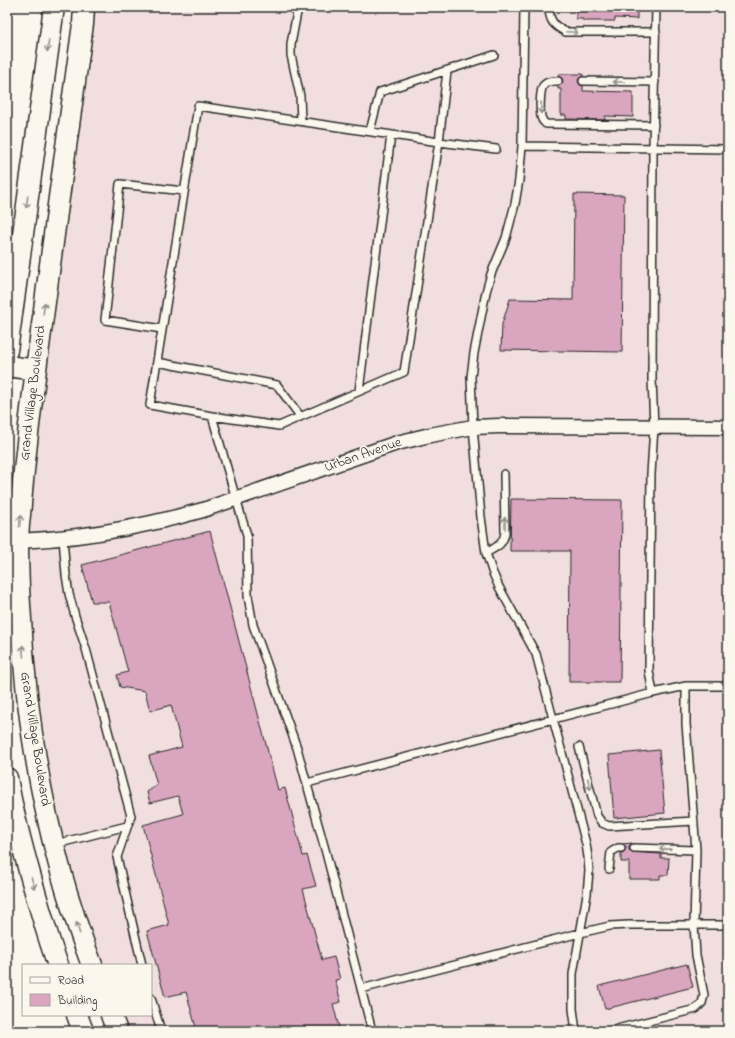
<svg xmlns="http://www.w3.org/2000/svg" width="735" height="1038" viewBox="0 0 735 1038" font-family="'Indie Flower',sans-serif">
<rect width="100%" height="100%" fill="#fbf7ec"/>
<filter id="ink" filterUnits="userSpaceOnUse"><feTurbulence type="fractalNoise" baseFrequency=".025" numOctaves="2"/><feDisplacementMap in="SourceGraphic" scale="8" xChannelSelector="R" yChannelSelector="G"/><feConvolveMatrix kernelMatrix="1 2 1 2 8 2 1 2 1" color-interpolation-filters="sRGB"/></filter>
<g filter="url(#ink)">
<path fill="#f1dede" d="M 91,7 L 728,7 L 728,1031 L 122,1031 L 116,1015 L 151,1015 L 151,965 L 97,965 L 52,816 L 28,664 L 24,514 Z"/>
<path fill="#d9a5bf" stroke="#2b2b2b" d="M 576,7 L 637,7 L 637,19 L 615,18 L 615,21 L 583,21 L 583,19 L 576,19 Z
M 559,74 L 583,74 L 583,76 L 579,78 L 578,81 L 580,85 L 583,86 L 583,91 L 633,92 L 633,117 L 605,116 L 605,120 L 566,119 L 566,115 L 561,115 L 561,89 L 558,89 L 558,86 L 562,84 L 563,81 L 562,78 L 558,76 Z
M 574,194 L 624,195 L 622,352 L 501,350 L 502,324 L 510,299 L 573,300 Z
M 511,499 L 622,500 L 620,682 L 569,682 L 570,551 L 510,551 Z
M 210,531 L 278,790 L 285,788 L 303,856 L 307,855 L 316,886 L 303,889 L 322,960 L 334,957 L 340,979 L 335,980 L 341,1002 L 333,1004 L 340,1031 L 197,1031 L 186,992 L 165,997 L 147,931 L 169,925 L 143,825 L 183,814 L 178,796 L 150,803 L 147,792 L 157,785 L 149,756 L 182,747 L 171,705 L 150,711 L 145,691 L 120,687 L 117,675 L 128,672 L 109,602 L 92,602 L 82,565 Z
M 659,750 L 665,813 L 614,818 L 609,755 Z
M 623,844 L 632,843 L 630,845 L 629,847 L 629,850 L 632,852 L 661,854 L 661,858 L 669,858 L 668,875 L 660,875 L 660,879 L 629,879 L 629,862 L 621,862 L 621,853 L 624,852 L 626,848 L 625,846 Z
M 687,964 L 693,987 L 605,1009 L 599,986 Z"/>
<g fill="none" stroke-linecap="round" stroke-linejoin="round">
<g stroke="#2b2b2b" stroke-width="10">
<path id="lane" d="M 298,7 L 291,44 L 291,55 L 300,96 L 301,121
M 524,7 L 522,146 L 728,149
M 549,7 C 549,21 554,26 566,32 L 656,32
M 447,71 L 439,142 L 496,149
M 558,81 C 553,81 547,81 543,86 C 540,91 539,114 542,119 C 542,121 544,122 546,124 L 654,125
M 583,81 L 655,82
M 198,106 L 439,142 L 404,372 L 279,426 L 212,416 L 150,405 Z
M 370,131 L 380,92 L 494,55
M 522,146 L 519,180 L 515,204 L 506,238 L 491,274 L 486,292 L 474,353 L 471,377 L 473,427 L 481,517 L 486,553 L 492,571 L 499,587 L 536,654 L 586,844 L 588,857 L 589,871 L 587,894 L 573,974 L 573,1009 L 576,1031
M 162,329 L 105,320 L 120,184 L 184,191
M 157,362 L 277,385 L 300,416
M 359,391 L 391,135
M 212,416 L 236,499 L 247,535 L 248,596 L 253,625 L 297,748 L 326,853 L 372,1031
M 63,538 L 66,575 L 69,594 L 75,616 L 86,649 L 131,816 L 117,857 L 142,965
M 486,553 C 496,547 503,545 505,533 L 504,474
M 653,693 L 649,671 L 651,474 L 654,427 L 652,379 L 653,147 L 656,7
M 579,747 L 597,816 L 602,823 L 609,826 L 694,821
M 307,783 L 653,693 L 686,686 L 728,686
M 56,844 L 127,826
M 634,848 L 696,850
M 609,869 L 611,852 L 618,848 L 621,848
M 361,989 L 580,933 L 610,926 L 629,925 L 728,925
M 151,998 L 161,1031
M 609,1031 L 696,1009 L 702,1003 L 704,995 L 696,955 L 694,925 L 696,850 L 686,724 L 686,686"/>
</g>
<g stroke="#2b2b2b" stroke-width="17">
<path id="street" d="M 7,541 C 73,540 139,528 203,510 L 397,443 L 430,435 L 473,427 L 499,426 L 728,427"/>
</g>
<g stroke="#2b2b2b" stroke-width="23">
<path id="secondary" d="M 84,7 L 83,24 C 68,132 53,239 39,347 C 32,399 25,452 21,504 C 20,517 18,530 18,542 C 18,568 19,594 21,619 C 27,737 49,855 92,965
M 7,351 L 54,7
M 7,366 L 36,370
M 7,778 C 13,814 23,850 33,885 C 41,912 48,939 58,965
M 77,1015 L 83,1031
M 111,1015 L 117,1031"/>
</g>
<use href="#lane" stroke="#fbf7ec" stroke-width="7"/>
<use href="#street" stroke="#fbf7ec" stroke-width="14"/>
<use href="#secondary" stroke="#fbf7ec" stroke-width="20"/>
</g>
<defs><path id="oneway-shaft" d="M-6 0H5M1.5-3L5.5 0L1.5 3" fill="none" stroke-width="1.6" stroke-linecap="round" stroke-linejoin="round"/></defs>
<g stroke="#93918c">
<use href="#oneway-shaft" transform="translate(572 32) rotate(3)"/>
<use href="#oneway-shaft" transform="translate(48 46) rotate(98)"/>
<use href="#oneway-shaft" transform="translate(619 82) rotate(-180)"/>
<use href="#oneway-shaft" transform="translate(541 108) rotate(91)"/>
<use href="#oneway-shaft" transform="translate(27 202) rotate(98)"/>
<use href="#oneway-shaft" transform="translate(44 308) rotate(-82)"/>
<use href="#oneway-shaft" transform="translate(20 521) rotate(-86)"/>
<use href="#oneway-shaft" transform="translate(505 523) rotate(-91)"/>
<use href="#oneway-shaft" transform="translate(23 651) rotate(-94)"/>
<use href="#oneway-shaft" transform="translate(589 784) rotate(76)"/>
<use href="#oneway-shaft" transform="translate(665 849) rotate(-179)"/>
<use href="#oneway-shaft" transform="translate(33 883) rotate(74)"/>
<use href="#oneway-shaft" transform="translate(78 928) rotate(-107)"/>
</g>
</g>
<g text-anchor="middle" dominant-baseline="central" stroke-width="3.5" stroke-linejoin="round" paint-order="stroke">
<g font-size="14" fill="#2b2b2b" stroke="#fbf7ec">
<text transform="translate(33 393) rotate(-83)">Grand Village Boulevard</text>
<text transform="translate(363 455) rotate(-19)">Urban Avenue</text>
<text transform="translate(35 739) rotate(81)">Grand Village Boulevard</text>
</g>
</g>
<rect width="735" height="1038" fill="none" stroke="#fbf7ec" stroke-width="24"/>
<rect x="12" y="12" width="711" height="1014" fill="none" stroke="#2b2b2b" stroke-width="1.5" filter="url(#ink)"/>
<rect x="22" y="964" width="130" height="52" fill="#fbf7ec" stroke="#a8a59f"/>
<rect x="30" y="977" width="20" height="6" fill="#fbf7ec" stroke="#a8a59f"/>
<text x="58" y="984" font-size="12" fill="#2b2b2b">Road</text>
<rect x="30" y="994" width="20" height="12" fill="#d9a5bf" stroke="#a8a59f"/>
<text x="58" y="1004" font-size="12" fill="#2b2b2b">Building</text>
</svg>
